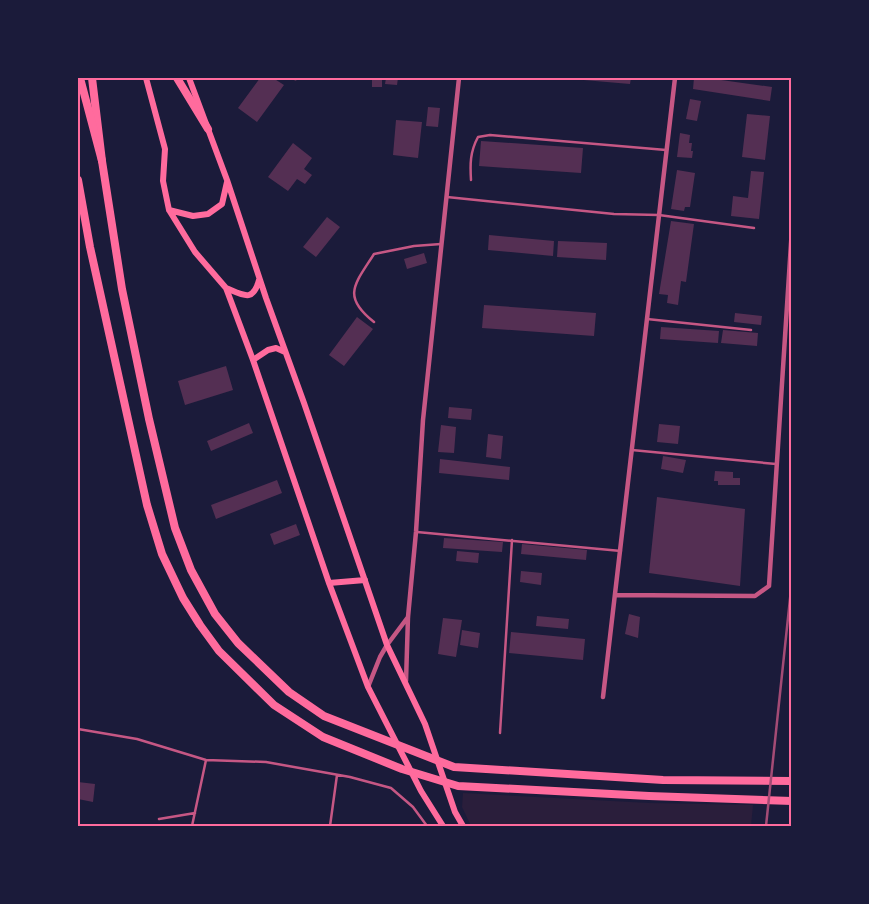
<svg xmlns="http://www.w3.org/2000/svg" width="869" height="904" viewBox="0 0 869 904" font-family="Signika,sans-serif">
<rect width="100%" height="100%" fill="#1b1b3a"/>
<path fill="#2a1e3b" d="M 463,793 L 649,803 L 753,805 L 751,826 L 471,826 L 462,807 Z"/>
<path fill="#542f53" d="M 260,78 L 273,78 L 284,85 L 257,122 L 238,108 Z
M 372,78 L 382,78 L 382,87 L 372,87 Z
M 386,78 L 398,78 L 397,85 L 385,84 Z
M 572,78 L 631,78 L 630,84 L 572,79 Z
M 694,78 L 707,78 L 772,87 L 770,101 L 693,89 Z
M 690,99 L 701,101 L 697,121 L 686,119 Z
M 428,107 L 440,108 L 438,127 L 426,126 Z
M 747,114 L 770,116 L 765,160 L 742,157 Z
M 396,120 L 422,122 L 418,158 L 393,155 Z
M 680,133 L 690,135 L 689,143 L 692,143 L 691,151 L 693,151 L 692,158 L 677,157 Z
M 481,141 L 583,148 L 581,173 L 479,166 Z
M 293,143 L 312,158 L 304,169 L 312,175 L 305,184 L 297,179 L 288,191 L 268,177 Z
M 677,170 L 695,173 L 690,207 L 685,207 L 684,211 L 671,209 Z
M 751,171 L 764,172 L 759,219 L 731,216 L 733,196 L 748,198 Z
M 327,217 L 340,227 L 316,257 L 303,247 Z
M 671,221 L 694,224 L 686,282 L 681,281 L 678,305 L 667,303 L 668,295 L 659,294 Z
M 489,235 L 554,241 L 553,256 L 488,250 Z
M 558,241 L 607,243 L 606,260 L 557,257 Z
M 424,253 L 427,263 L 407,269 L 404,259 Z
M 484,305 L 596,313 L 594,336 L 482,328 Z
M 735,313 L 762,316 L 761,325 L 734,322 Z
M 357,317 L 373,329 L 344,366 L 329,355 Z
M 661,327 L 719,331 L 718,343 L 660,339 Z
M 723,330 L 758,333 L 757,346 L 721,343 Z
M 226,366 L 233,390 L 185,405 L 178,381 Z
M 449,407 L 472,409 L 471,420 L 448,418 Z
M 249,423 L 253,433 L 211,451 L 207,441 Z
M 659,424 L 680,426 L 678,444 L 657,442 Z
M 441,425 L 456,427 L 454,453 L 438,452 Z
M 488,434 L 503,436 L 501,459 L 486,457 Z
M 663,456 L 686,460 L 683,473 L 661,469 Z
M 440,459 L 510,467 L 509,480 L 439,473 Z
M 715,471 L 733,472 L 733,478 L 740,478 L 740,485 L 718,485 L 718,481 L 714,481 Z
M 277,480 L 282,493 L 216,519 L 211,505 Z
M 657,497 L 745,509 L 740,586 L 649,573 Z
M 296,524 L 300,535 L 274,545 L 270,534 Z
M 444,538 L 503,542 L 502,552 L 443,548 Z
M 522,544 L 587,550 L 586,560 L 521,554 Z
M 457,551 L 479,553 L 478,563 L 456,561 Z
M 521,571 L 542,573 L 541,585 L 520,582 Z
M 629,614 L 640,617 L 638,638 L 625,634 Z
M 537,616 L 569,619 L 568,629 L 536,626 Z
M 443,618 L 462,620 L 456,657 L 438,654 Z
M 462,630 L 480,633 L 478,648 L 460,645 Z
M 511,632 L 585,639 L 583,660 L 509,653 Z
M 78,782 L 95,784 L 93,802 L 78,799 Z"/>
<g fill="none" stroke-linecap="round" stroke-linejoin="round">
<path stroke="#c65784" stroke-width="2.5" d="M 471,180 C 470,164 470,152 478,137 L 490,135 L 666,150
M 447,197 L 614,214 L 659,215 L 754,228
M 647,319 L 751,330
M 374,322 C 341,296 355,284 374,254 L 414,246 L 441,244
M 632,450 L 776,464
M 417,532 L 621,551
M 78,729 L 137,739 L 206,760 L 266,762 L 350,777 L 391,788 L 413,807 L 427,826
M 500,733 L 512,540
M 159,819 L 195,813
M 192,826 L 206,760
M 330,826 L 337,775"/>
<path stroke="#c65784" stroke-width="4.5" d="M 295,78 L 296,78
M 615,595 L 755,596 L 769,586 L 792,228
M 406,681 L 408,617 L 416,532 L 423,420 L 459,78
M 368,687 L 380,657 L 387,645 L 408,617
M 603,697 L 675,78"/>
<path stroke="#ff6b9d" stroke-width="6" d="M 146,78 L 165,149 L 163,181 L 169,210 L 195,252 L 226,288 L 253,360 L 329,583 L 368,687 L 421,791 L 443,826
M 189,78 L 227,180 L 266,298 L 304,403 L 387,645 L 425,724 L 455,812 L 463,826
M 169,210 L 193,216 L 208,214 L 222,204 L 227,182
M 226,288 C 243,295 253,303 259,280
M 253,360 L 268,350 L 276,348 L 285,352
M 329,583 L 365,580"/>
<path stroke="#ff6b9d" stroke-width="8" d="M 92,78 L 102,161 L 122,289 L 149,419 L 175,528 L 191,570 L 215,614 L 238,643 L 289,692 L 324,716 L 454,767 L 663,780 L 792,781
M 78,180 L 90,247 L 147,505 L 162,554 L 183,598 L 200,625 L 219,651 L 274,705 L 323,737 L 402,769 L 458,786 L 649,796 L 792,801"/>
<path stroke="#ff6b9d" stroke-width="8" d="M 80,78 L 102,161
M 177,78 L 208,129"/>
<path stroke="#a44b75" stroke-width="2.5" d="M 766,826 L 792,580"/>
</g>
<rect width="869" height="904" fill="none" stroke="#1b1b3a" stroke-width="158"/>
<rect x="79" y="79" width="711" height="746" fill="none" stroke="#ff6b9d" stroke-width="2"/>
</svg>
